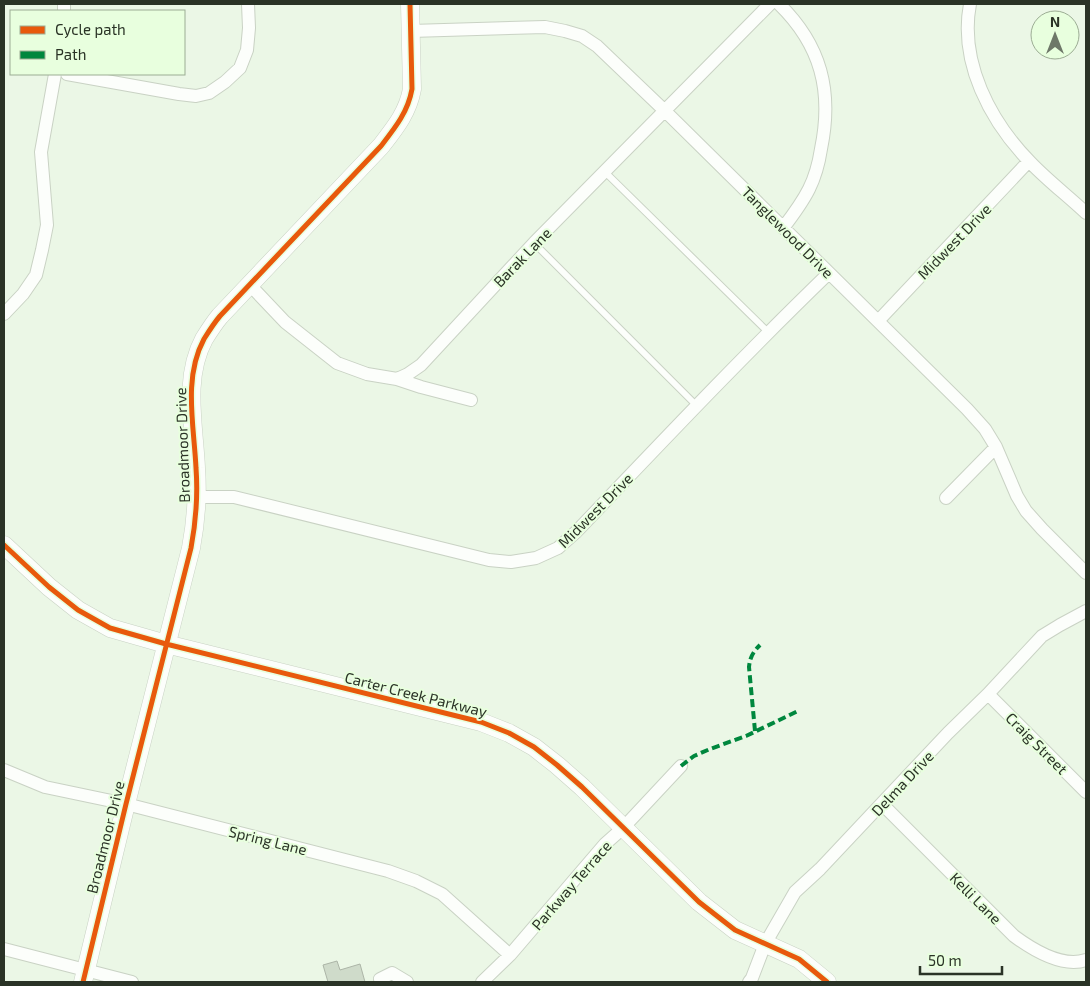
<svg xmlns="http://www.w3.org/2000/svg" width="1090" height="986" viewBox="0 0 1090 986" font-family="'Exo 2',sans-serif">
<rect width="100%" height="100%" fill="#ebf7e6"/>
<path fill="#cfdbca" stroke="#acb5a7" d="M 337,961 L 340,970 L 360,964 L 365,982 L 328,982 L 323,965 Z"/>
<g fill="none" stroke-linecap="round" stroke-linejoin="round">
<g stroke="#c9d2c4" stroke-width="8">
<path id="lane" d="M 605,172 L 768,332
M 534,243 L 696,405"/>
</g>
<g stroke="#c9d2c4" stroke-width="14">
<path id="street" d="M 779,4 C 821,45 833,91 821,149 C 819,162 815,177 809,189 C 802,203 793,215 783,228
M 970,4 C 959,62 990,121 1030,162 C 1047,180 1068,196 1086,213
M 64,11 L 64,4
M 411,31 L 545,27 L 565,31 L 582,36 L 597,46 L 665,111 L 967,409 L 985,429 L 996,447 L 1017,496 L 1026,511 L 1042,529 L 1086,573
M 67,74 L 179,94 L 196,96 L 209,93 L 225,82 L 240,68 L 247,50 L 249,28 L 248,4
M 250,285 L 285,322 L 337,363 L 367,374 L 397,379 L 421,387 L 471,400
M 4,314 L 23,294 L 36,275 L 42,250 L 47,225 L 41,152 L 55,74
M 879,320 L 1029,161
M 397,379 L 408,374 L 421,365 L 534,243 L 770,4
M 197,497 L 234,497 L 489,560 L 511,562 L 536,558 L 558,548 L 576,532 C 659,445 742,357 829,273
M 946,498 L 996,447
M 988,694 L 1086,792
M 4,770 L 45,787 L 126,804 L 388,871 L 416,881 L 442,894 L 510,955
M 882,804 L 1014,936 C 1033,950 1062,968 1086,960
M 4,949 L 132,982
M 381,982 L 380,979 L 392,973 L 407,982
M 482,982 L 510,955 L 605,844 L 623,828 L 681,766
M 749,982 L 752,978 L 765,944 L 795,892 L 820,869 L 948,733 L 988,694 L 1042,636 L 1060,625 L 1086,611"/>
</g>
<g stroke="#c9d2c4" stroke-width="19">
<path id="secondary" d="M 4,545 L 49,587 L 78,610 L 110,628 L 166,644 L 481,722 L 509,733 L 534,747 L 557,765 L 582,787 L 699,902 L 735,930 L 799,959 L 827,982
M 83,982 L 126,804 L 191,548 C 196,521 198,495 196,468 C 194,425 183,378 204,339 C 209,331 214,323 220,316 L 381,146 C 395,128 408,112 412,89 L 410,4"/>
</g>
<use href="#lane" stroke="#fcfefb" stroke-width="6"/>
<use href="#street" stroke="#fcfefb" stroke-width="12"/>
<use href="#secondary" stroke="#fcfefb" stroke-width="18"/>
<path stroke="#00873e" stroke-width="4" stroke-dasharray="8 4" stroke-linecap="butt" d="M 755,731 L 749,667 C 750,657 753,652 760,645
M 681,766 L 694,756 L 710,749 L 746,736 L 798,711"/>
<g stroke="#e8ffde" stroke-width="8">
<path id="cycleway" d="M 4,545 L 49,587 L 78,610 L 110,628 L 166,644 L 481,722 L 509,733 L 534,747 L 557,765 L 582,787 L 699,902 L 735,930 L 799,959 L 827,982
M 83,982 L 126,804 L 191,548 C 196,521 198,495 196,468 C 194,425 183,378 204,339 C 209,331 214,323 220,316 L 381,146 C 395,128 408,112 412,89 L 410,4"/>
</g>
<use href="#cycleway" stroke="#e8590c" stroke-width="5"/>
</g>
<g text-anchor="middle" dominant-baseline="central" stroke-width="4" stroke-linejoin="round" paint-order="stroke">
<g font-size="15" fill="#2a3326" stroke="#e8ffde">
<text transform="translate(788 232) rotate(45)">Tanglewood Drive</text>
<text transform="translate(954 241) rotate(-46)">Midwest Drive</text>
<text transform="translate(522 257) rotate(-46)">Barak Lane</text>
<text transform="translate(182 445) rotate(-92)">Broadmoor Drive</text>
<text transform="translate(595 510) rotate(-45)">Midwest Drive</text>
<text transform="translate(416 694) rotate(14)">Carter Creek Parkway</text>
<text transform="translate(1037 743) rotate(45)">Craig Street</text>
<text transform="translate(902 783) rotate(-47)">Delma Drive</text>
<text transform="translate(105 837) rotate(-76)">Broadmoor Drive</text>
<text transform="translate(268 840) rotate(14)">Spring Lane</text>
<text transform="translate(571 885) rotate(-49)">Parkway Terrace</text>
<text transform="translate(976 898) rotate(45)">Kelli Lane</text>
</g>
</g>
<rect width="1090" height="986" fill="none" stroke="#2a3326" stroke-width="10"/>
<rect x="10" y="10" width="175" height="65" fill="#e8ffde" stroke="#9cad94"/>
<rect x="20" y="26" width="25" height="8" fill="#e8590c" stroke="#9cad94"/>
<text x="55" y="35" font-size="15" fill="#2a3326">Cycle path</text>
<rect x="20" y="51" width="25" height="8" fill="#00873e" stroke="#9cad94"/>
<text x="55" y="60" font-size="15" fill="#2a3326">Path</text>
<g transform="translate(1055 35)"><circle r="24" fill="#e8ffde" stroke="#9cad94"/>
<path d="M0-4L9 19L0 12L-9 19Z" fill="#6e7869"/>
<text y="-8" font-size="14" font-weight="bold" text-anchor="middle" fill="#2a3326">N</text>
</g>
<path d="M920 966v8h82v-8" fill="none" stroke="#2a3326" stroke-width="2.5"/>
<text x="928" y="966" font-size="15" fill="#2a3326" stroke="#e8ffde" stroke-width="4" paint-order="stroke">50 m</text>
</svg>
